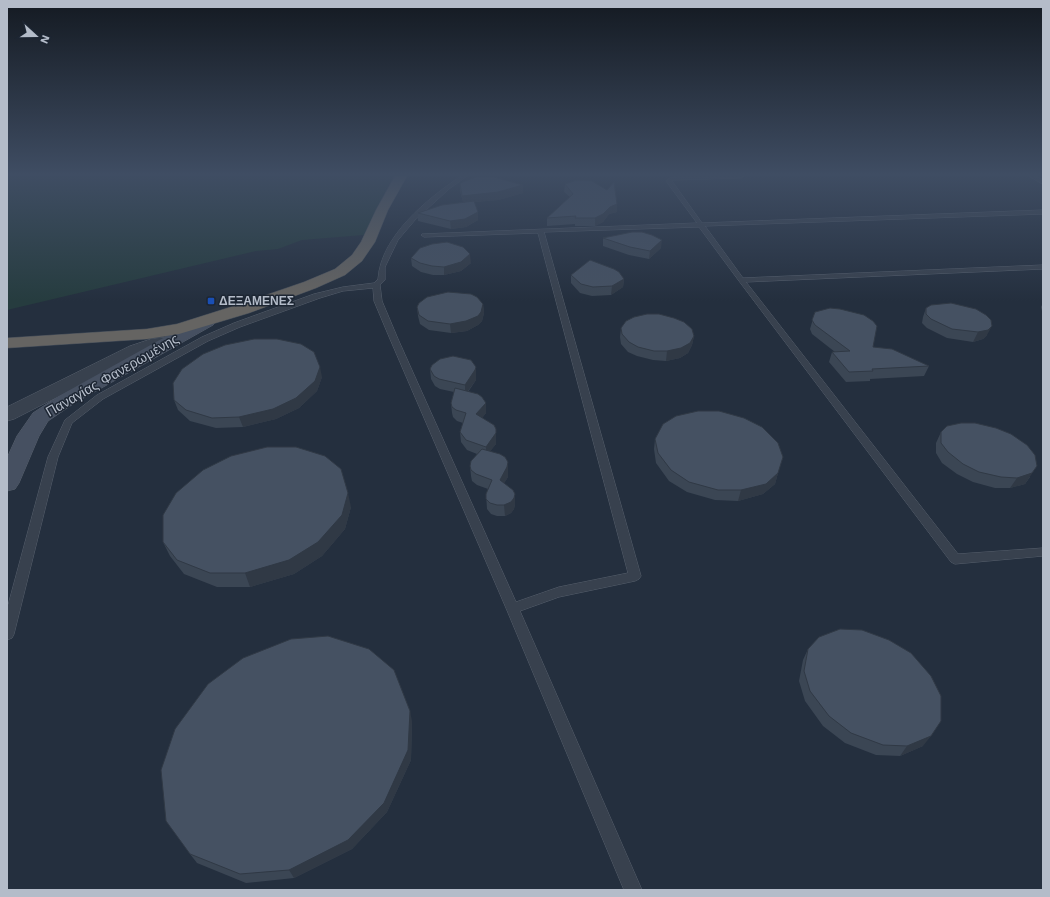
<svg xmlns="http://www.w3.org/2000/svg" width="1050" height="897" viewBox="0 0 1050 897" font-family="'Work Sans',sans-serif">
<rect width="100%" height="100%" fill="#242f3e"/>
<path fill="#263c3f" d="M 7,176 L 393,176 L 364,235 L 302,240 L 278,249 L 256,251 L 7,310 Z"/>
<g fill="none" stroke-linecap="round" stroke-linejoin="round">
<g stroke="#565f6c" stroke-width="1">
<path id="service" d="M 461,176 L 467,176 L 449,189 L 415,220 L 398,240 L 385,267 L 385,280 L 380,285 L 382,301 L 398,339 L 516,602 L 559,587 L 628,573 L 538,233 L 424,237 L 421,235 L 422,234 L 697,223 L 666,181 L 672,176 L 744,176 L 741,178 L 673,180 L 672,181 L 702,223 L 1043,210 L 1043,214 L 705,226 L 743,278 L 1043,265 L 1043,269 L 746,282 L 958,554 L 1043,548 L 1043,556 L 955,564 L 951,562 L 739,281 L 699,227 L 544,232 L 641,576 L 639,579 L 635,581 L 559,597 L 520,611 L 642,890 L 624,890 L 506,608 L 390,339 L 374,301 L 373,288 L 343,291 L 320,298 L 240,327 L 208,341 L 103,399 L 72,423 L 58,457 L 14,634 L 12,638 L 7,640 L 7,609 L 48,457 L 65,420 L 97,395 L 202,337 L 234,323 L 314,294 L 343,287 L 374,283 L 378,279 C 381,236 427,199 461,176 Z
M 1029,176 L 1035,176 L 1043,180 L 1043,184 Z"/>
</g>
<g stroke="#565f6c" stroke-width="1">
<path id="tertiary" d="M 169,337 L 175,338 L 178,342 L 175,346 L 154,349 L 142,354 L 14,419 L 7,421 L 7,407 L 130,346 L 151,339 Z"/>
</g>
<g stroke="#565f6c" stroke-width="1">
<path id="secondary" d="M 207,316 L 213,317 L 216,321 L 213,325 L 73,404 L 48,421 L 39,436 L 19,483 L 15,489 L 7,491 L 7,458 L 17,436 L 33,413 L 59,396 L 201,317 Z"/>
</g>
<g stroke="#434c59" stroke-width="1">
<path id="trunk" d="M 395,176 L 407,176 L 388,210 L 375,242 L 362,261 L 345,275 L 316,288 L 249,313 L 179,334 L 147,339 L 7,348 L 7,338 L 147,329 L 177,324 L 237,305 L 304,282 L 335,269 L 352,255 L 361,242 L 376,210 Z"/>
</g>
<use href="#service" fill="#38414e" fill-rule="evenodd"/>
<use href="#tertiary" fill="#38414e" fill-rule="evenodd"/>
<use href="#secondary" fill="#465061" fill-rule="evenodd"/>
<use href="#trunk" fill="#656462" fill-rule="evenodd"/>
</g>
<path fill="#3b4654" d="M 460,183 L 523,185 L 523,193 L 498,200 L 474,202 L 478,212 L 478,220 L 466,227 L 451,229 L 418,221 L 418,213 L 463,202 L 460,191 Z
M 565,184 L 617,204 L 617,212 L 609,214 L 603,222 L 595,226 L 575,226 L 575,224 L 547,226 L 547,218 L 570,197 L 564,192 Z
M 603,238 L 661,248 L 649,259 L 629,255 L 603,246 Z
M 411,258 L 471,263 L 461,271 L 444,275 L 433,275 L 421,272 L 412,266 Z
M 571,275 L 624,279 L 623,287 L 611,295 L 592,296 L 580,293 L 571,283 Z
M 1043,303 L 1043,315 L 1041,307 Z
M 483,304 L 484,313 L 482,321 L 478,325 L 467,331 L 451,333 L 429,330 L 420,324 L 418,316 L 417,307 Z
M 926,308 L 987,335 L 983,339 L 973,342 L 947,338 L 927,328 L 922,323 L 923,317 Z
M 815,312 L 873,347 L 929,366 L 924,376 L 870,379 L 870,381 L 846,382 L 829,362 L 832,352 L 835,352 L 812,334 L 810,329 Z
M 621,328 L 694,336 L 692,345 L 688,353 L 680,358 L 666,361 L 653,360 L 637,356 L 628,352 L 621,344 L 620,337 Z
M 430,369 L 476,376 L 476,380 L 468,392 L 486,413 L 482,418 L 496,444 L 490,451 L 508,472 L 508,477 L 504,483 L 515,494 L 515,504 L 514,509 L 511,513 L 505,516 L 497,516 L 491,514 L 487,509 L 486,494 L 488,489 L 477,485 L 472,481 L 471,476 L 470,466 L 477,454 L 467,450 L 461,442 L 460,432 L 463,423 L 457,421 L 453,417 L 452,413 L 451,403 L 454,392 L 440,389 L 435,386 L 431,379 Z
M 322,377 L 317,391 L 299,408 L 276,419 L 243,427 L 216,428 L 190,421 L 178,410 L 174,400 Z
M 941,432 L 1030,477 L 1025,484 L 1010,488 L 995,488 L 973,482 L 957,474 L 942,463 L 936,453 L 936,443 Z
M 655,439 L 778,473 L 775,484 L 763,494 L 738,501 L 715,500 L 687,492 L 669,481 L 656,463 L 654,449 Z
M 351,507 L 345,529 L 322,556 L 294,574 L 250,587 L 217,587 L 184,574 L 170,556 L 163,542 Z
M 808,649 L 923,746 L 900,756 L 876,755 L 845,743 L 823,726 L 805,701 L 799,681 L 803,660 Z
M 412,721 L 411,760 L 387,812 L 352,849 L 294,878 L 246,883 L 197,863 L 190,854 Z"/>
<path fill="#303945" d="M 523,185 L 523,193 L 498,200 L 463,203 L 462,196 Z
M 617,204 L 617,212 L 609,214 L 603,222 L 595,226 L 595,218 L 610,207 Z
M 478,212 L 478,220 L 466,227 L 451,229 L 450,221 Z
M 662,240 L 661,248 L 649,259 L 650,251 Z
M 470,254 L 471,263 L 461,271 L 444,275 L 444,267 Z
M 624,279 L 623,287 L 611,295 L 612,286 Z
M 483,304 L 484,313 L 482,321 L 478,325 L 467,331 L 451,333 L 450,324 Z
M 992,326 L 987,335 L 983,339 L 973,342 L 978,332 Z
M 694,336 L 692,345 L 688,353 L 680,358 L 666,361 L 667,351 Z
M 320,367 L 322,377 L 317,391 L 299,408 L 276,419 L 243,427 L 239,417 Z
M 476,367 L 476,380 L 465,395 L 465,385 Z
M 486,403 L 486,413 L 477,424 L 476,414 Z
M 496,429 L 496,444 L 486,457 L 486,447 Z
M 508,462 L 508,477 L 500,490 L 500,480 Z
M 1037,466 L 1025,484 L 1010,488 L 1017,478 Z
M 778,473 L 775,484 L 763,494 L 738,501 L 741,490 Z
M 348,493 L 351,507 L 345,529 L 322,556 L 294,574 L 250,587 L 245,573 Z
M 515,494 L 515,504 L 514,509 L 511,513 L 505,516 L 504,505 Z
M 410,711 L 412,721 L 411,760 L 387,812 L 352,849 L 294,878 L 289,870 Z
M 931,736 L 923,746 L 900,756 L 907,746 Z"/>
<path fill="#455162" stroke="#303945" d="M 476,177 L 494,177 L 523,185 L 498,192 L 462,196 L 460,183 Z
M 577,180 L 592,181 L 607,190 L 614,182 L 617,204 L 610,207 L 603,214 L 595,218 L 575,218 L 576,216 L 547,218 L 573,194 L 565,184 Z
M 474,201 L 478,212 L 465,219 L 450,221 L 418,213 L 442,205 Z
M 632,232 L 642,232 L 652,235 L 662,240 L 650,251 L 630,247 L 603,238 Z
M 447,242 L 463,247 L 470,254 L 461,262 L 444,267 L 432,266 L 420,263 L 411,258 L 420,248 L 432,244 Z
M 590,260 L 614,269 L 619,272 L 624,279 L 612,286 L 593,287 L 581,284 L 571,275 Z
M 448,292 L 471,294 L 477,297 L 483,304 L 481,312 L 478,316 L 466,321 L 450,324 L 428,321 L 419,315 L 417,307 L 419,303 L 427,297 Z
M 951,303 L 976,309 L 986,315 L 991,320 L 992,326 L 988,330 L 978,332 L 952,329 L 931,319 L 926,314 L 926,308 L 931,305 Z
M 830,308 L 840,309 L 864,315 L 873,321 L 877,326 L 873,347 L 892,349 L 929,366 L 872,369 L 873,371 L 849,372 L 832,352 L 850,351 L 815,325 L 812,320 L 815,312 Z
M 647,314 L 659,314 L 674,318 L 684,322 L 692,329 L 694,336 L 690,343 L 681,348 L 667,351 L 654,351 L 638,347 L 629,342 L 622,334 L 621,328 L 626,321 L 634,317 Z
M 254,339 L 277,339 L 301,344 L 314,352 L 320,367 L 315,381 L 296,398 L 273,409 L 239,417 L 212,418 L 186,410 L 174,400 L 173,383 L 182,369 L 203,354 L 225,345 Z
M 453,356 L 471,360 L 476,367 L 475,370 L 465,385 L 439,379 L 434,376 L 430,369 L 432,365 L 440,359 Z
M 455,388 L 478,394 L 482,397 L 486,403 L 476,414 L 494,425 L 496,429 L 496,433 L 486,447 L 466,440 L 460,432 L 466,413 L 456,410 L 452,407 L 451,403 Z
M 698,411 L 719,411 L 744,418 L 762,427 L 778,443 L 783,457 L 778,473 L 766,484 L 741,490 L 718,490 L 689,482 L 671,470 L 658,453 L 655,439 L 663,424 L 676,416 Z
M 961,423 L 975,423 L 996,428 L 1011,434 L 1027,445 L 1035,455 L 1037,466 L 1032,473 L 1017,478 L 1001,477 L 979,472 L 963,464 L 948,452 L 941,443 L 941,432 L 947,426 Z
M 267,447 L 296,447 L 325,456 L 341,469 L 348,493 L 342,515 L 318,542 L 289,560 L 245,573 L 210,573 L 177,560 L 163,542 L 163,515 L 176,493 L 203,470 L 231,456 Z
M 482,449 L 500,454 L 505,457 L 508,462 L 507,467 L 500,480 L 513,490 L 515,494 L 514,498 L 511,502 L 504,505 L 497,505 L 490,503 L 486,499 L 486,494 L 492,480 L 476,474 L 471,470 L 470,466 L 471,461 Z
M 840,629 L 862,630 L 889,640 L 911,653 L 931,676 L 941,696 L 941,721 L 931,736 L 907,746 L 883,745 L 851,733 L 829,716 L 810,691 L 804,671 L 808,649 L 819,637 Z
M 328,636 L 369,649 L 394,670 L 410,711 L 408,750 L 384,803 L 348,840 L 289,870 L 240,874 L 190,854 L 166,821 L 161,770 L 175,729 L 208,684 L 243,658 L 291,639 Z"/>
<linearGradient id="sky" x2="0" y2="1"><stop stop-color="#141a22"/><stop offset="0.58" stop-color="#3f4d63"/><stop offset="1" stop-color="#3f4d63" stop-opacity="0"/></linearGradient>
<rect width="1050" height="301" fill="url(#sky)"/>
<rect fill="#1a4fb4" stroke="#1d2633" stroke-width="1.5" x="207" y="297" width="8" height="8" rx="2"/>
<g text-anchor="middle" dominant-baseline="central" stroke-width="3" stroke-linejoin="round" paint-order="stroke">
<g font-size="12" font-weight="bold" fill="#b4bcc9" stroke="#1d2633" text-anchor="start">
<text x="219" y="301">ΔΕΞΑΜΕΝΕΣ</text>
</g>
<g font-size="14" fill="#b4bcc9" stroke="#1d2633">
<text transform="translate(112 375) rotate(-30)">Παναγίας Φανερωμένης</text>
</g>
</g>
<rect width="1050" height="897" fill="none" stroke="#b4bcc9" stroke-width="16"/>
<g transform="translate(36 36) rotate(111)" stroke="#1d2633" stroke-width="3" paint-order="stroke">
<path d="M0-3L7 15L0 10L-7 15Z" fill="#b4bcc9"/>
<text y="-6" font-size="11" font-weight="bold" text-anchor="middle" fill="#b4bcc9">N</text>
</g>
</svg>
